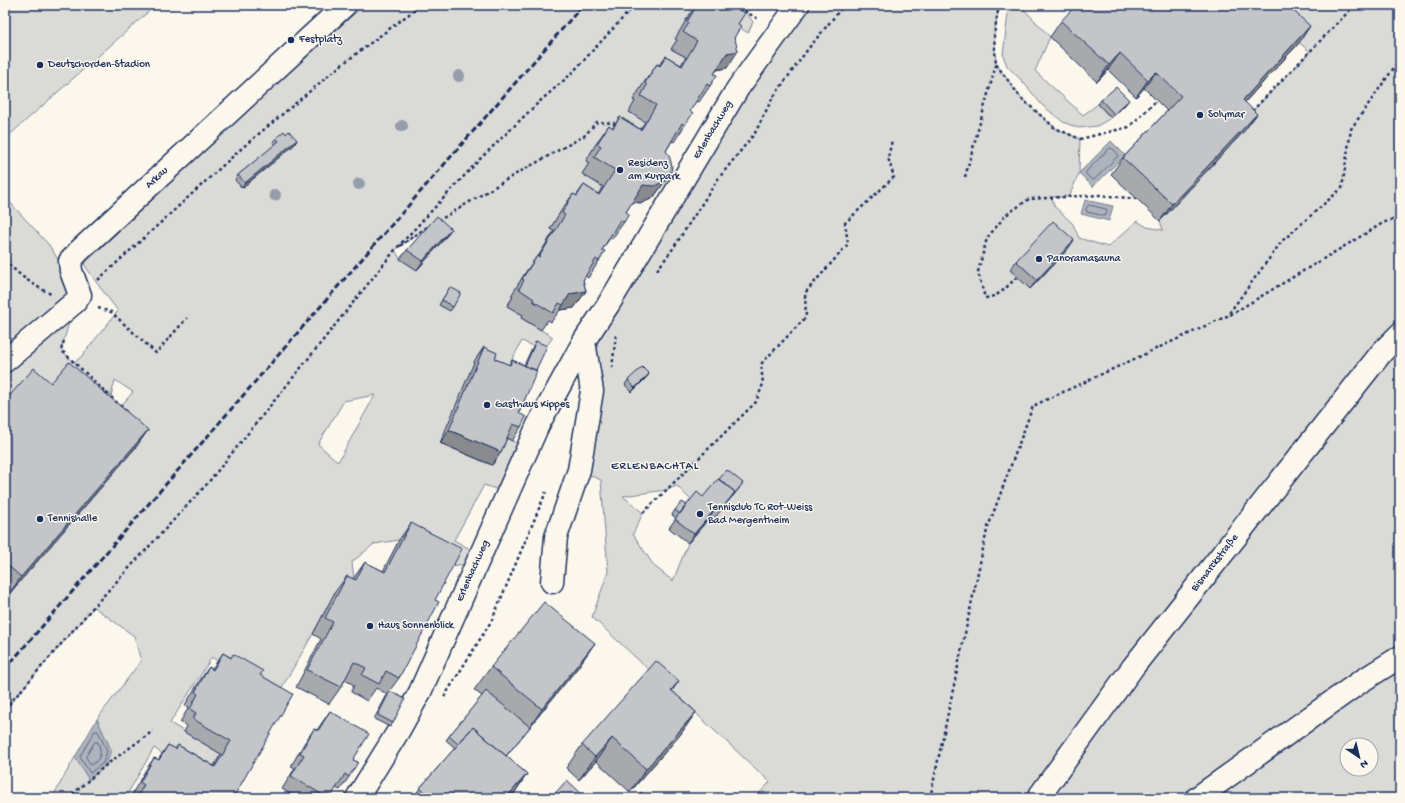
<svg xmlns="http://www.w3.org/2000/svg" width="1405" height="803" viewBox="0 0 1405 803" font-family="'Gochi Hand',sans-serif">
<rect width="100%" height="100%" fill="#fbf7ec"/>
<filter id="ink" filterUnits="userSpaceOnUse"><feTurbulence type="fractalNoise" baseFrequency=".025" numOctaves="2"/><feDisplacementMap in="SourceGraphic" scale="8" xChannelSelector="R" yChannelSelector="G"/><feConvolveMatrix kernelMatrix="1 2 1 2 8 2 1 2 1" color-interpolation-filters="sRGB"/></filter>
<g filter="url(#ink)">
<path fill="#dadad7" stroke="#7a849a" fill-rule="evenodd" d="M 5,5 L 156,5 L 5,139 Z
M 364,5 L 755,5 L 746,12 L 753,22 L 748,33 L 716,12 L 677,40 L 672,49 L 686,57 L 670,82 L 635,101 L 645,122 L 630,146 L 597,143 L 586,161 L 589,163 L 603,187 L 588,212 L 561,211 L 550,229 L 554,231 L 507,306 L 523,315 L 521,318 L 553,337 L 543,351 L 522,341 L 507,369 L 504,437 L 527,448 L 507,493 L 484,485 L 454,540 L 480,555 L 477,563 L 450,566 L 399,540 L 374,544 L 352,562 L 354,579 L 344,597 L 335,593 L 313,634 L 281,689 L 224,667 L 212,657 L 170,723 L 221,754 L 206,780 L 168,758 L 154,748 L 125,798 L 52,798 L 75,757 L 89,780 L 111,750 L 97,719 L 141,661 L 134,636 L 94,607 L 5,709 L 5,590 L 114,428 L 128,413 L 121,406 L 133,392 L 115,380 L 111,396 L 100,387 L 87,405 L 39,400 L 5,404 L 5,197 L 49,245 L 65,271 L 75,302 L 61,350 L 74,362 L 80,358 L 118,311 L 96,282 L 84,264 L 240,117 ZM 294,145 L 242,188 L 276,146 ZM 430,225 L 400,259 L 395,250 ZM 375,395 L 338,462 L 318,444 L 344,401 Z
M 807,5 L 999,5 L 994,35 L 996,64 L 1021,98 L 1055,128 L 1080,139 L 1079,173 L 1069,197 L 1052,197 L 1054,206 L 1073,224 L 1079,238 L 1108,247 L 1137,221 L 1147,227 L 1163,230 L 1160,221 L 1239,125 L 1310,52 L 1262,10 L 1267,5 L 1400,5 L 1400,798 L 755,798 L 770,782 L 592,617 L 608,572 L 601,480 L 579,470 L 584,341 L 738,88 ZM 677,486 L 697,506 L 740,488 L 713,519 L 710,517 L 688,543 L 673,581 L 654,566 L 633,534 L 643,513 L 623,496 L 666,490 ZM 1347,745 L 1371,745 L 1371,769 L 1347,769 Z
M 1009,5 L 1020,5 L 1050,37 L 1035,71 L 1083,115 L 1098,104 L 1111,118 L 1097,126 L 1078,128 L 1063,122 L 1042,105 L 1024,83 L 1007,66 L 1003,55 Z"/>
<path fill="#afb3bb" stroke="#747e96" d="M 1111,141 L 1125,155 L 1093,187 L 1079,173 Z
M 1085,200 L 1113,206 L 1109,221 L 1081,214 Z
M 97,719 L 111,750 L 106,765 L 89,780 L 75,757 Z"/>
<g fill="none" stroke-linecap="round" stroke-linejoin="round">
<path stroke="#566483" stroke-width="1" d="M 1110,148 C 1113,148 1118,153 1118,156 L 1095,179 L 1092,180 L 1086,174 L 1086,172 Z
M 1089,205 L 1106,209 L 1107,211 L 1106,215 L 1105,216 L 1087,212 L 1086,209 Z
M 95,731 L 98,731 L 107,751 L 103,763 L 90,773 L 80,757 Z
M 95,742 L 98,742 C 102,752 101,760 91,765 L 86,757 Z"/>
<g stroke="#1b2f5e" stroke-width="25">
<path id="minor" d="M 5,361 L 75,302 L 80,295 L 71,271 L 70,261 L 79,251 L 345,5
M 552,582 L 556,537 L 579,470 L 592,391 L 584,341
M 357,798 L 399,730 L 420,692 L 538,425 L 584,341 L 608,305 L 738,88 L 798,5
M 1038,798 L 1133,667 L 1382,352 L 1400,334
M 1197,798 L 1360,682 L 1400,657"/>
</g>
<path stroke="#1b2f5e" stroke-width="2.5" stroke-dasharray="3 3" stroke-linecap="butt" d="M 734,5 L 760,20
M 999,5 L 994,35 L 996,64 L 1021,98 L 1055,128 L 1080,139 L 1129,127 L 1157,100
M 1252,111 L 1355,5
M 965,177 L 996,65
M 438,221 L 516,174 L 584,136 L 597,122 L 613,123 L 616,125
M 400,246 L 427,227
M 5,260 C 17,274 34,286 51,294
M 657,270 L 672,250 L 718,179 L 755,133 L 772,99 L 808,49 L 844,5
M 1017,277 C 1006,287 1001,296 985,298 L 978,272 L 987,238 L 1006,215 L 1029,199 L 1100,195 L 1137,199
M 98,280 L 242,148 L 340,66 L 421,5
M 98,308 L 111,312 L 156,353 L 187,318
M 1230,315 L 1383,223 L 1400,216
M 64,341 L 61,350 L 128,413 L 127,414
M 612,368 L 616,335
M 643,513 L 756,402 L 763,384 L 761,364 L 806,317 L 805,293 L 848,244 L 845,223 L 894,177 L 888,158 L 892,140
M 444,697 L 492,620 L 546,492
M 5,709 L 94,606 L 207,484 L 300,369 L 395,250 L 480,159 L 539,102 L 570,75 L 635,5
M 68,798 L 106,765 L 153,731
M 930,798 L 987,530 L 1033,406 L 1227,316 L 1282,241 L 1342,188 L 1351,129 L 1400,59"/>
<use href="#minor" stroke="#fbf7ec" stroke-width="22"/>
<path stroke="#1b2f5e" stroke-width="3" stroke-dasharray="6 3" stroke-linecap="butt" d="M 5,669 L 583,5"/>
</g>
<g fill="#959cab">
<circle cx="459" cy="76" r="6"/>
<circle cx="402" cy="126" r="6"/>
<circle cx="359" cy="184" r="6"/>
<circle cx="275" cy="195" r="6"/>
</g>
<path fill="#a8a9ad" stroke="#1b2f5e" d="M 696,5 L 736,5 L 734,7 L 738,24 L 734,38 L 727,68 L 717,70 L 714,74 L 710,86 L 699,102 L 696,101 L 690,111 L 685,125 L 674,142 L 672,141 L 666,151 L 668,177 L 656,194 L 653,198 L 642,203 L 632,202 L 626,212 L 624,222 L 612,239 L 610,238 L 602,250 L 599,261 L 588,278 L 585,276 L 583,280 L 586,291 L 574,308 L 560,310 L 551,322 L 548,320 L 541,330 L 521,318 L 523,315 L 507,306 L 513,297 L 511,296 L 525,273 L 537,256 L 538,257 L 554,231 L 550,229 L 561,211 L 573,194 L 576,196 L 584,185 L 598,194 L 603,187 L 582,174 L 589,163 L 586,161 L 597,142 L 609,125 L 612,128 L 620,117 L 640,129 L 645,122 L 629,112 L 635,101 L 633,100 L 645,81 L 657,64 L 659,65 L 666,56 L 681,65 L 686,57 L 671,49 L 677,40 L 675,39 L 688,17 Z
M 1061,21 L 1299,43 L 1245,102 L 1245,130 L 1160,221 L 1111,174 L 1123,158 L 1167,111 L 1144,88 L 1136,97 L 1108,70 L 1097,82 L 1050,37 Z
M 1101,100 L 1125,105 L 1111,118 L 1098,104 Z
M 286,134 L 297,140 L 294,145 L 242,188 L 235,180 L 238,175 L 275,145 L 273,142 L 276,138 Z
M 451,229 L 445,238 L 417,270 L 400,259 L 407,250 Z
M 1068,249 L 1030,289 L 1010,270 L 1016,261 Z
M 450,287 L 453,307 L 450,311 L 439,305 Z
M 536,341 L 536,370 L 519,413 L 521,427 L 512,441 L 507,438 L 501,452 L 492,465 L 440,443 L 475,360 L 484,347 L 495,359 L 509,365 L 512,360 L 524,365 L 533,346 Z
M 649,374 L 646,378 L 632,392 L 625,385 L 628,380 Z
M 51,383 L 148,430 L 136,447 L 9,594 L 5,590 L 5,401 Z
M 743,483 L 713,520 L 710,517 L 688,543 L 669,528 L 676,518 L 672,515 L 675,510 L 703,497 Z
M 411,523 L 435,600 L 399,678 L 387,694 L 376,688 L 367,701 L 351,692 L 354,685 L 345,680 L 341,687 L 329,704 L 296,687 L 321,639 L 313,634 L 335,592 L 347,576 L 353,579 L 365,562 L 383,571 L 399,540 Z
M 223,653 L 260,675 L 233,798 L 135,798 L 131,796 L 145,771 L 154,758 L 158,760 L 168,745 L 175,749 L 178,745 L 214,766 L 221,754 L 184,732 L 187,726 L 180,722 L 189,707 L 185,705 L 200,680 L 209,667 L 212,669 Z
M 579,666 L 506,756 L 527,774 L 511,798 L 413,798 L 420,788 L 455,748 L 446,740 L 482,696 L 474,690 L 491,667 Z
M 679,681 L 672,691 L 696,712 L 680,735 L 630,792 L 596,761 L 579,780 L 566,768 L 582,745 Z
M 390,691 L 393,723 L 390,727 L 374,719 L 387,695 Z
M 330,711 L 353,760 L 349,777 L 340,790 L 336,788 L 330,798 L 297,798 L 282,789 L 295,768 L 291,766 L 305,742 L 314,729 L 317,730 Z"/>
<path fill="#888a8d" stroke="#1b2f5e" d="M 1310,26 L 1299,43 L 1231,117 L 1243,100 Z
M 738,51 L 727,68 L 715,70 L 727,53 Z
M 1120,53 L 1108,70 L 1097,82 L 1109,65 Z
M 1156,72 L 1144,88 L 1136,97 L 1148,80 Z
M 1129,100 L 1125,105 L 1111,118 L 1114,114 Z
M 1257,114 L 1245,130 L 1160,221 L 1172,204 Z
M 297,140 L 294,145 L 242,188 L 245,183 Z
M 668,177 L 653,198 L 642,203 L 631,202 L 643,185 Z
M 451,229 L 445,238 L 417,270 L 423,261 Z
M 1074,240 L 1068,249 L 1030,289 L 1037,280 Z
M 586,291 L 574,308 L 560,310 L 570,294 Z
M 649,374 L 646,378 L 632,392 L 635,388 Z
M 148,430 L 136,447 L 9,594 L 21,577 Z
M 449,430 L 501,452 L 492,465 L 440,443 Z
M 716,508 L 710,517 L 688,543 L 694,534 Z
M 595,643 L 579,666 L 489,777 L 530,727 L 542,709 Z
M 696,712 L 680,735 L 630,792 L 646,769 Z
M 612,738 L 596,761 L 579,780 L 595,757 Z
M 527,774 L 511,798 L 506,798 Z"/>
<path fill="#c3c5c9" stroke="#1b2f5e" d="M 697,5 L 736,5 L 734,7 L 745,13 L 738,24 L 741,26 L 734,38 L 735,39 L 738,51 L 727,53 L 714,74 L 717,75 L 710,86 L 707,84 L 690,111 L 693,113 L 685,125 L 682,123 L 666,151 L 669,155 L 672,166 L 671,172 L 668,177 L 665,181 L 654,186 L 643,185 L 626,212 L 629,214 L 624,222 L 620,220 L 602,250 L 605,251 L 599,261 L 596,259 L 583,280 L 586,291 L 570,294 L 563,305 L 559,303 L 553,313 L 533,301 L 534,299 L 519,289 L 524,280 L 522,279 L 537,256 L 539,257 L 565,215 L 562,213 L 573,194 L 577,196 L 584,185 L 599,195 L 615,170 L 594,157 L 601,146 L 597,144 L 609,125 L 613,128 L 620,117 L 641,130 L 656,105 L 641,96 L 647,85 L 645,83 L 657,64 L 660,66 L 666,56 L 682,66 L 697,41 L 683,32 L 689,23 L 687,22 Z
M 1076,5 L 1287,5 L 1310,26 L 1243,100 L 1257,114 L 1172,204 L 1123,158 L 1181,96 L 1156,72 L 1148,80 L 1120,53 L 1109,65 L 1061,21 Z
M 1116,87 L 1129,100 L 1114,114 L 1101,100 Z
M 284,131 L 286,134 L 289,131 L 297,140 L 245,183 L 238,175 L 279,141 L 276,138 Z
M 437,216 L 451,229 L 423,261 L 407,250 Z
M 1053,221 L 1074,240 L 1037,280 L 1016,261 Z
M 450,287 L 461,293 L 453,307 L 442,300 Z
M 536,341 L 547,346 L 536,370 L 525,366 Z
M 484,347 L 497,353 L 495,359 L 510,365 L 512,360 L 537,371 L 519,413 L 526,417 L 521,427 L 513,424 L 501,452 L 449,430 Z
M 69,362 L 148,430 L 21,577 L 5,563 L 5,401 L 34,368 L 51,383 Z
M 642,367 L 649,374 L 635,388 L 628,380 Z
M 727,470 L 743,483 L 732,497 L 735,492 L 719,479 Z
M 718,479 L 735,492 L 720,511 L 716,508 L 694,534 L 675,519 L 697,492 L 703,497 Z
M 682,502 L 687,505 L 680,514 L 675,510 Z
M 411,523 L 462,549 L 435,600 L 439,602 L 399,678 L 386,671 L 379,684 L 362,675 L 366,668 L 354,662 L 341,687 L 307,670 L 333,622 L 325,618 L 347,576 L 356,580 L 365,562 L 385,572 Z
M 544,602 L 595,643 L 542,709 L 491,667 Z
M 223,653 L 231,658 L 233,654 L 263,671 L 260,675 L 293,694 L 233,798 L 136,798 L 144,785 L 140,782 L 154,758 L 159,760 L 168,745 L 176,749 L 178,745 L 215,767 L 231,741 L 193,719 L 196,713 L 190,709 L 198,694 L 195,692 L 209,667 L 213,670 Z
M 656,661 L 679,681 L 671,690 L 696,712 L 646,769 L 612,738 L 595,757 L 582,745 Z
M 390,691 L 405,699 L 393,723 L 378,715 Z
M 486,691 L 530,727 L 506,756 L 473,727 L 458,744 L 449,736 Z
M 330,711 L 369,734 L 353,760 L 358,762 L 349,777 L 345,774 L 330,798 L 328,798 L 291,776 L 304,755 L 300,753 L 314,729 L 318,731 Z
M 473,727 L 527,774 L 506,798 L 431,798 L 420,788 Z
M 567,780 L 586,798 L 551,798 Z
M 641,792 L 648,798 L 636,798 Z"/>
</g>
<g fill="#1b2f5e" stroke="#fbf7ec" stroke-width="1.5">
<circle cx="291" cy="40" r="4"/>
<circle cx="40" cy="65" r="4"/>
<circle cx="1200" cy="115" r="4"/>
<circle cx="620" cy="170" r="4"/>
<circle cx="1039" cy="259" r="4"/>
<circle cx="487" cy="405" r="4"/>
<circle cx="700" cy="514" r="4"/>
<circle cx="40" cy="519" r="4"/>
<circle cx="370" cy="626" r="4"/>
</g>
<g text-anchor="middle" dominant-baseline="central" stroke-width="3" stroke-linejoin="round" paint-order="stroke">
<g font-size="11" fill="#1b2f5e" stroke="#fbf7ec" text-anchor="start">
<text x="299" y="40">Festplatz</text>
<text x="48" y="65">Deutschorden-Stadion</text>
<text x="1208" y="115">Solymar</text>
<text x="628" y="164">Residenz<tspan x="628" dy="13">am Kurpark</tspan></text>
<text x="1047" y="259">Panoramasauna</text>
<text x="495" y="405">Gasthaus Kippes</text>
<text x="708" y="508">Tennisclub TC Rot-Weiss<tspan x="708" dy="13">Bad Mergentheim</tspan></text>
<text x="48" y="519">Tennishalle</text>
<text x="378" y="626">Haus Sonnenblick</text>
</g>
<g font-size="11" fill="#1b2f5e" stroke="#fbf7ec">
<text transform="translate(713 130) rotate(-59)">Erlenbachweg</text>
<text transform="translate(157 178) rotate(-43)">Arkau</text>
<text transform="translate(1215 563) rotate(-52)">Bismarckstraße</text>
<text transform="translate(473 571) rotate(-66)">Erlenbachweg</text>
</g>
<g font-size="12" letter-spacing="1" fill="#1b2f5e" stroke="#fbf7ec">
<text x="655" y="467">ERLENBACHTAL</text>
</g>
</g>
<rect width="1405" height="803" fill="none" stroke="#fbf7ec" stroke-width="20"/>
<rect x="10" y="10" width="1385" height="783" fill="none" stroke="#1b2f5e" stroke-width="1.5" filter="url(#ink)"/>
<g transform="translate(1359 757) rotate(145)"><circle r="19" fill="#fbf7ec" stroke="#a1a7b3"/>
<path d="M0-3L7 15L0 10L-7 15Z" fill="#1b2f5e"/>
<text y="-6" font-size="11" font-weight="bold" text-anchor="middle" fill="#1b2f5e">N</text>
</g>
</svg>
